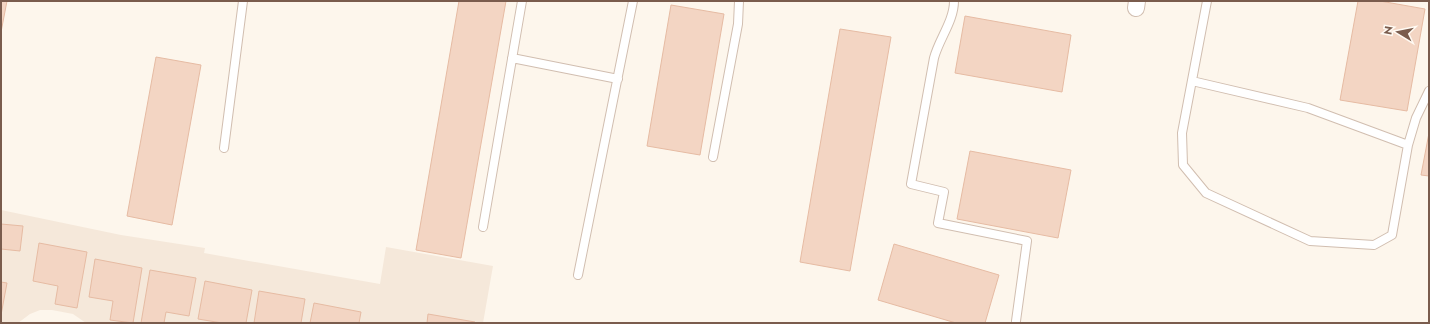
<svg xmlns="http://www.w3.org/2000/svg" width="1430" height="324" viewBox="0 0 1430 324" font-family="Jost,sans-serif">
<rect width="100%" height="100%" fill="#fdf6ec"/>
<path fill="#f5e8da" d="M 1,210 L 121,235 L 205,248 L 204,253 L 380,284 L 386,247 L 493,266 L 483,323 L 86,323 L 73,314 L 52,310 L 40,310 L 30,314 L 18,323 L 1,323 Z"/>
<path fill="#f3d5c3" stroke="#e6bba3" d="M 1,1 L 7,1 L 1,32 Z
M 459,1 L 506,1 L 461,258 L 416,250 Z
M 1358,1 L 1380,1 L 1425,9 L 1407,111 L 1340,100 Z
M 671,5 L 724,14 L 700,155 L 647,146 Z
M 965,16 L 1071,35 L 1062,92 L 955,73 Z
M 840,29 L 891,37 L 850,271 L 800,262 Z
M 156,57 L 201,65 L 172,225 L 127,216 Z
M 1429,133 L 1429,176 L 1421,175 Z
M 970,151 L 1071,170 L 1058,238 L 957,219 Z
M 1,224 L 23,226 L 20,251 L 1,249 L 1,253 Z
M 39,243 L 87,252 L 77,308 L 55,304 L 58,286 L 33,281 Z
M 894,244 L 999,275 L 985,323 L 956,323 L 878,300 Z
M 95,259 L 142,268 L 133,323 L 110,320 L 113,301 L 89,297 Z
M 150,270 L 196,278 L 189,316 L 166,312 L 164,323 L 141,323 Z
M 205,281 L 252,290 L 246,323 L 222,323 L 198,319 Z
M 1,282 L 7,283 L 1,315 Z
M 259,291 L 305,299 L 301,323 L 254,323 Z
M 314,303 L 361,312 L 359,323 L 310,323 Z
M 428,314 L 475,322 L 475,323 L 427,323 Z"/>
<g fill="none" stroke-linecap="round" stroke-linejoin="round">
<g stroke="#d1beb0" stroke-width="10">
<path id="lane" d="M 954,1 C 954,21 939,39 934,58 L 911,184 L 944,192 L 938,223 L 1027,241 L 1016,321
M 1207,1 L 1182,133 L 1183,165 L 1206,193 L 1310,241 L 1374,245 L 1392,235 L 1408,145 L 1416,118 L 1429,91
M 512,58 L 618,79
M 1192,81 L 1308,108 L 1408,145
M 224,148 L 243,1
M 713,157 L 738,24 L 739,1
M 483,227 L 522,1
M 578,275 L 633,1"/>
</g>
<g stroke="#d1beb0" stroke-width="18">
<path id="street" d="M 1136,8 L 1137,1"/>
</g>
<use href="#lane" stroke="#fff" stroke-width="8"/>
<use href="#street" stroke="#fff" stroke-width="16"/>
</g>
<rect width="1430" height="324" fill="none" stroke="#7a5c4d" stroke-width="4"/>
<g transform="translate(1398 32) rotate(280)" stroke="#fffaf3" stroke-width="3" paint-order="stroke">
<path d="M0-3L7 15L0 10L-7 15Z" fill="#7a5c4d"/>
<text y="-6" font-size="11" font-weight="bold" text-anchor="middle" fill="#7a5c4d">N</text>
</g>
</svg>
